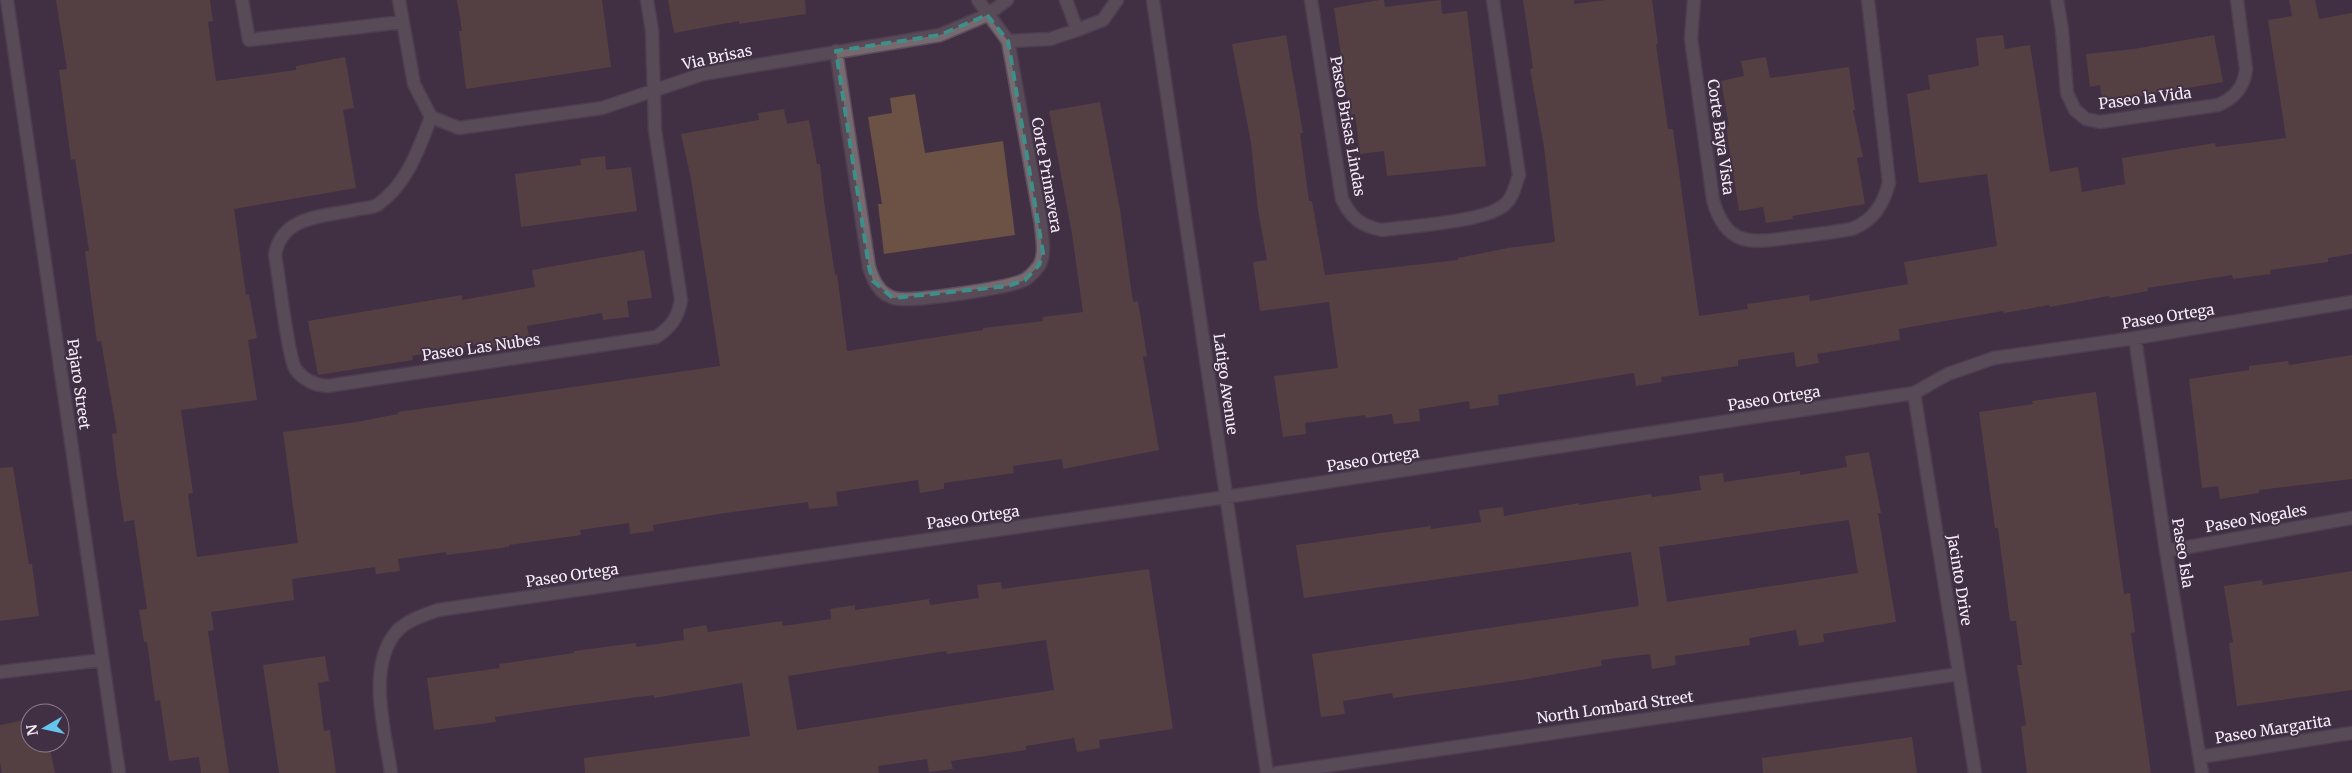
<svg xmlns="http://www.w3.org/2000/svg" width="2352" height="773" viewBox="0 0 2352 773" font-family="Merriweather,serif">
<rect width="100%" height="100%" fill="#413044"/>
<path fill="#6c5244" fill-rule="evenodd" d="M 56,0 L 210,0 L 213,21 L 208,22 L 216,81 L 296,70 L 296,66 L 345,57 L 354,108 L 343,110 L 356,188 L 234,209 L 246,295 L 249,294 L 257,338 L 248,340 L 257,400 L 181,410 L 193,493 L 188,494 L 197,557 L 298,543 L 283,432 L 357,422 L 398,414 L 398,412 L 720,366 L 691,179 L 681,134 L 759,120 L 758,113 L 784,109 L 787,124 L 809,120 L 817,164 L 820,164 L 824,201 L 835,275 L 837,274 L 847,351 L 983,330 L 983,328 L 1043,321 L 1042,317 L 1083,312 L 1072,234 L 1049,111 L 1100,102 L 1120,210 L 1133,302 L 1138,301 L 1147,356 L 1143,357 L 1159,450 L 1063,469 L 1062,459 L 1013,466 L 1014,473 L 944,483 L 944,489 L 920,493 L 918,480 L 836,492 L 838,506 L 809,509 L 808,502 L 725,513 L 653,525 L 654,531 L 630,534 L 629,523 L 580,530 L 581,535 L 509,545 L 509,547 L 447,555 L 446,552 L 398,559 L 400,571 L 376,574 L 375,567 L 292,579 L 294,600 L 211,612 L 214,630 L 208,631 L 229,773 L 201,773 L 199,757 L 169,761 L 160,700 L 155,701 L 147,642 L 144,642 L 139,610 L 147,609 L 134,520 L 124,522 L 117,476 L 112,434 L 117,433 L 101,341 L 97,342 L 85,251 L 89,251 L 75,159 L 71,160 L 59,70 L 67,69 Z
M 457,0 L 602,0 L 611,67 L 466,89 L 459,31 L 462,31 Z
M 668,0 L 805,0 L 806,14 L 739,24 L 739,21 L 674,33 Z
M 1379,0 L 1384,0 L 1385,7 L 1441,0 L 1442,14 L 1467,11 L 1486,166 L 1387,176 L 1384,151 L 1360,154 L 1355,114 L 1350,115 L 1334,8 Z
M 1523,0 L 1574,0 L 1574,4 L 1606,0 L 1652,0 L 1658,44 L 1656,44 L 1668,129 L 1673,129 L 1699,316 L 1748,309 L 1747,304 L 1809,295 L 1810,301 L 1908,284 L 1904,262 L 1997,246 L 1987,174 L 1919,183 L 1907,94 L 1930,89 L 1928,75 L 1979,66 L 1976,38 L 2003,35 L 2005,49 L 2030,45 L 2050,172 L 2078,167 L 2082,192 L 2125,184 L 2122,158 L 2215,143 L 2216,147 L 2286,138 L 2268,20 L 2292,16 L 2289,0 L 2315,0 L 2319,19 L 2352,13 L 2352,254 L 2328,258 L 2328,262 L 2270,270 L 2271,274 L 2233,279 L 2232,275 L 2147,288 L 2148,291 L 2110,298 L 2109,296 L 2050,307 L 2049,305 L 2004,313 L 2003,311 L 1899,329 L 1900,340 L 1817,354 L 1819,363 L 1796,367 L 1794,352 L 1738,360 L 1738,366 L 1661,377 L 1662,382 L 1636,386 L 1634,373 L 1498,395 L 1499,405 L 1470,409 L 1469,401 L 1419,409 L 1420,421 L 1394,424 L 1392,414 L 1366,418 L 1365,415 L 1305,423 L 1306,434 L 1283,437 L 1274,376 L 1338,368 L 1329,302 L 1260,311 L 1253,262 L 1267,260 L 1258,210 L 1251,143 L 1232,44 L 1286,35 L 1303,133 L 1300,133 L 1309,201 L 1312,201 L 1325,275 L 1458,260 L 1458,258 L 1508,248 L 1555,242 L 1544,147 L 1530,69 L 1533,68 Z
M 2214,35 L 2223,82 L 2102,103 L 2100,85 L 2090,87 L 2086,54 L 2134,49 Z
M 1766,57 L 1770,78 L 1849,67 L 1855,110 L 1853,110 L 1863,157 L 1857,158 L 1865,204 L 1792,216 L 1793,219 L 1766,223 L 1763,207 L 1739,211 L 1726,127 L 1729,126 L 1721,81 L 1744,76 L 1741,61 Z
M 915,94 L 925,153 L 1003,141 L 1015,235 L 884,254 L 878,204 L 882,204 L 868,117 L 892,113 L 890,98 Z
M 605,156 L 606,170 L 631,167 L 637,211 L 521,227 L 515,174 L 581,165 L 580,159 Z
M 644,250 L 652,298 L 627,301 L 629,317 L 603,320 L 602,313 L 527,326 L 530,341 L 480,350 L 479,344 L 412,356 L 413,360 L 318,375 L 308,321 L 462,295 L 462,300 L 535,287 L 532,270 Z
M 2352,355 L 2352,479 L 2259,490 L 2259,493 L 2220,499 L 2218,486 L 2202,488 L 2189,379 L 2249,370 L 2249,366 L 2288,361 L 2289,365 Z
M 2096,392 L 2124,594 L 2130,593 L 2135,632 L 2131,633 L 2151,773 L 2027,773 L 2021,726 L 2026,725 L 2017,665 L 2022,665 L 2016,621 L 2010,621 L 1998,528 L 1995,528 L 1979,412 L 2033,404 L 2032,401 Z
M 1869,452 L 1881,513 L 1878,513 L 1896,622 L 1823,634 L 1824,642 L 1799,646 L 1796,630 L 1749,638 L 1750,645 L 1675,656 L 1676,665 L 1652,669 L 1650,654 L 1601,660 L 1602,666 L 1527,679 L 1393,698 L 1392,693 L 1343,701 L 1345,714 L 1321,717 L 1312,654 L 1639,606 L 1631,552 L 1304,598 L 1296,545 L 1431,526 L 1431,529 L 1481,522 L 1479,510 L 1503,507 L 1504,516 L 1579,503 L 1579,505 L 1651,494 L 1652,497 L 1701,490 L 1699,476 L 1723,473 L 1724,482 L 1800,471 L 1800,475 L 1847,467 L 1845,456 ZM 1849,520 L 1858,573 L 1667,602 L 1659,547 Z
M 13,467 L 29,564 L 32,564 L 39,616 L 0,621 L 0,468 Z
M 1149,569 L 1173,729 L 1099,740 L 1100,748 L 1077,752 L 1074,738 L 1026,746 L 1026,750 L 951,761 L 953,769 L 929,772 L 927,759 L 878,766 L 879,773 L 585,773 L 584,758 L 750,736 L 742,683 L 654,698 L 654,695 L 569,706 L 495,717 L 496,722 L 434,730 L 427,678 L 500,668 L 499,664 L 574,653 L 574,651 L 636,643 L 636,647 L 684,640 L 683,629 L 706,625 L 708,632 L 782,621 L 783,626 L 831,619 L 830,609 L 855,605 L 855,610 L 929,599 L 930,605 L 979,598 L 977,585 L 1001,582 L 1002,589 ZM 1046,640 L 1054,690 L 797,730 L 788,676 L 946,651 L 947,654 Z
M 2352,571 L 2352,690 L 2237,706 L 2229,643 L 2233,642 L 2224,586 L 2262,580 L 2263,585 Z
M 325,656 L 329,681 L 318,683 L 324,731 L 330,730 L 336,773 L 279,773 L 263,665 Z
M 30,719 L 30,743 L 49,743 L 55,773 L 2,773 L 0,761 L 0,725 Z
M 1912,737 L 1917,773 L 1763,773 L 1762,758 Z"/>
<g fill="none" stroke-linecap="round" stroke-linejoin="round">
<g stroke="#5e4e61" stroke-width="15">
<path id="minor" d="M 7,0 L 119,773
M 242,0 L 249,40 L 402,22
M 399,0 L 414,84 L 431,117 C 419,148 407,185 377,205 C 373,208 365,208 359,209 C 325,217 282,214 275,255 C 279,276 288,359 296,370 C 304,380 315,385 327,386 L 656,337 C 671,327 678,318 681,300 L 655,130 L 652,31 L 647,0
M 1066,0 L 1077,30
M 1153,0 L 1267,773
M 1311,0 L 1342,199 C 1351,218 1361,226 1382,230 C 1411,226 1482,222 1503,206 C 1513,199 1515,186 1519,175 L 1493,0
M 1694,0 L 1691,38 L 1713,200 C 1726,248 1753,243 1794,237 C 1814,235 1833,232 1852,229 C 1874,220 1883,205 1889,183 L 1868,0
M 2057,0 L 2062,30 L 2067,93 L 2075,110 L 2086,119 L 2100,122 L 2218,105 C 2234,98 2244,88 2246,69 L 2237,0
M 1008,41 L 1050,39 L 1077,30 L 1103,20 L 1117,0
M 836,51 L 869,267 C 873,280 879,294 894,298 C 910,303 1005,288 1022,281 C 1028,279 1035,271 1039,266 C 1046,254 1042,238 1041,224 L 1008,41 L 978,0
M 431,117 L 459,128 L 602,108 L 703,74 L 940,35 L 987,15 L 1007,0
M 2135,338 L 2166,551 L 2202,773
M 1914,393 L 1975,773
M 2166,551 L 2352,518
M 0,672 L 102,660
M 2200,757 L 2352,733
M 391,773 C 385,731 366,666 397,631 C 408,620 424,615 438,610 L 1226,497 L 1914,393 L 1948,374 L 1994,358 L 2135,338 L 2352,302
M 1277,773 L 1959,674"/>
</g>
<use href="#minor" stroke="#776a6f" stroke-width="12"/>
</g>
<path d="M0 0H2352V773H0ZM 987,15 L 1008,41 L 1043,253 L 1039,265 L 1025,280 L 1008,286 L 893,298 L 873,281 L 869,267 L 836,51 L 940,35 Z" fill="#413044" fill-opacity=".55" fill-rule="evenodd"/>
<path fill="none" stroke="#3e8e8a" stroke-width="4" stroke-dasharray="10 6" stroke-linejoin="round" d="M 987,15 L 1008,41 L 1043,253 L 1039,265 L 1025,280 L 1008,286 L 893,298 L 873,281 L 869,267 L 836,51 L 940,35 Z"/>
<g text-anchor="middle" dominant-baseline="central" stroke-width="4" stroke-linejoin="round" paint-order="stroke">
<g font-size="15" fill="#f8edfa" stroke="#413044">
<text transform="translate(717 57) rotate(-12)">Via Brisas</text>
<text transform="translate(2145 98) rotate(-7)">Paseo la Vida</text>
<text transform="translate(1348 126) rotate(80)">Paseo Brisas Lindas</text>
<text transform="translate(1721 137) rotate(82)">Corte Baya Vista</text>
<text transform="translate(1047 175) rotate(80)">Corte Primavera</text>
<text transform="translate(2168 316) rotate(-9)">Paseo Ortega</text>
<text transform="translate(481 347) rotate(-8)">Paseo Las Nubes</text>
<text transform="translate(79 384) rotate(82)">Pajaro Street</text>
<text transform="translate(1226 384) rotate(82)">Latigo Avenue</text>
<text transform="translate(1774 398) rotate(-9)">Paseo Ortega</text>
<text transform="translate(1373 459) rotate(-9)">Paseo Ortega</text>
<text transform="translate(973 517) rotate(-8)">Paseo Ortega</text>
<text transform="translate(2256 518) rotate(-10)">Paseo Nogales</text>
<text transform="translate(2183 553) rotate(81)">Paseo Isla</text>
<text transform="translate(572 575) rotate(-8)">Paseo Ortega</text>
<text transform="translate(1960 580) rotate(81)">Jacinto Drive</text>
<text transform="translate(1615 707) rotate(-8)">North Lombard Street</text>
<text transform="translate(2273 729) rotate(-9)">Paseo Margarita</text>
</g>
</g>
<g transform="translate(45 728) rotate(261)"><circle r="24" fill="#413044" stroke="#8a7c8d"/>
<path d="M0-4L9 19L0 12L-9 19Z" fill="#65c5ee"/>
<text y="-8" font-size="14" font-weight="bold" text-anchor="middle" fill="#f8edfa">N</text>
</g>
</svg>
